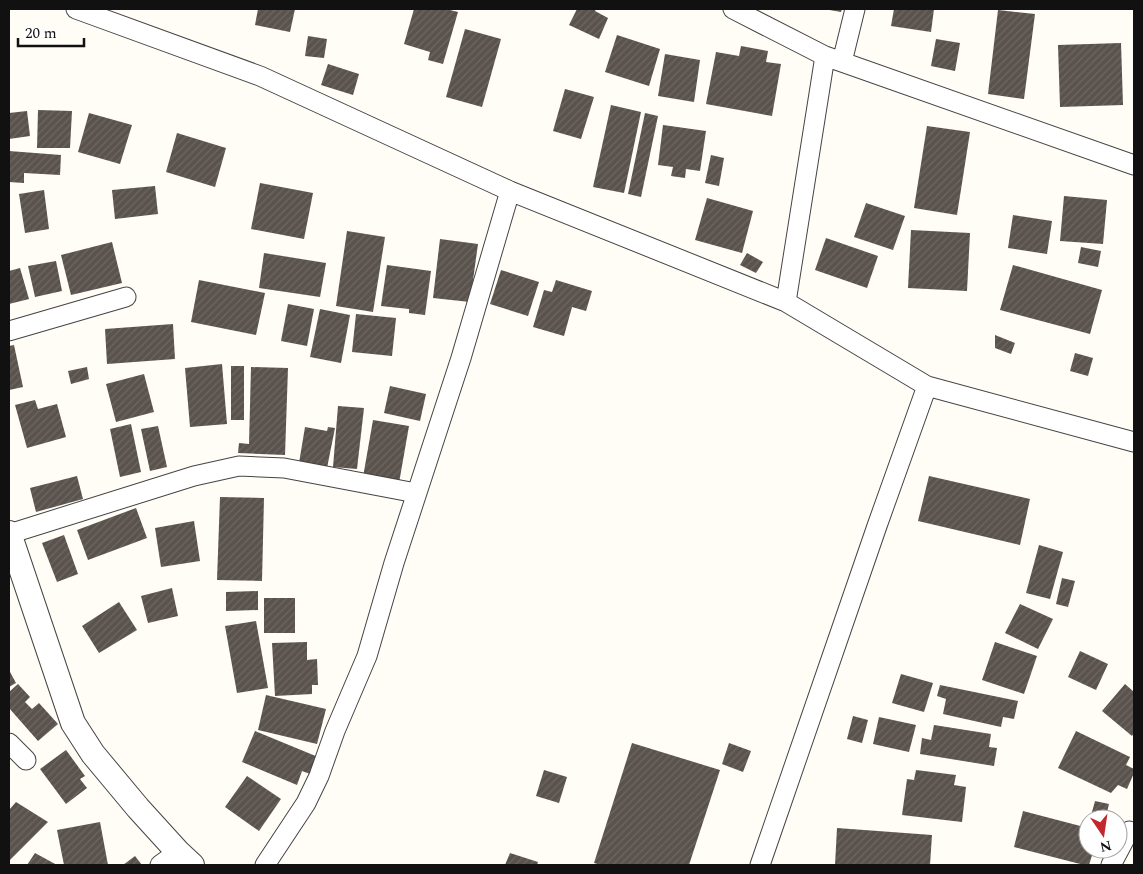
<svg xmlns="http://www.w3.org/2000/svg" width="1143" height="874" viewBox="0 0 1143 874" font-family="Spectral,serif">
<defs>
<pattern id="building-hatch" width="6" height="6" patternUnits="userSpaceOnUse" patternTransform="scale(1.25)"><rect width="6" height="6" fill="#5a524d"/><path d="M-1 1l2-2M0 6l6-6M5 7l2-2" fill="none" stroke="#6d6662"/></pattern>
</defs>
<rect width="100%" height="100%" fill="#fffdf5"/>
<path fill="url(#building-hatch)" d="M 258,9 L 295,9 L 290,32 L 255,25 Z
M 414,9 L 446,9 L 458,12 L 443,64 L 428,60 L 430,52 L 404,44 Z
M 577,9 L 596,9 L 595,11 L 608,18 L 599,39 L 569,25 Z
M 824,9 L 842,9 L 841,12 Z
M 894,9 L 934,9 L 931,32 L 891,26 Z
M 998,10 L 1035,14 L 1024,99 L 988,94 Z
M 465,29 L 501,39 L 482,107 L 446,97 Z
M 617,35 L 660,49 L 649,86 L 605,72 Z
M 308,36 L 327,39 L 324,58 L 305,56 Z
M 936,39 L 960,43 L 955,71 L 931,66 Z
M 1121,43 L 1123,105 L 1060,107 L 1058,45 Z
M 741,46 L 768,51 L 766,62 L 781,64 L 772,116 L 706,104 L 716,52 L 739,56 Z
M 665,54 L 700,60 L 694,102 L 658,96 Z
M 328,64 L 359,74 L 353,95 L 321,85 Z
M 565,89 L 594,97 L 581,139 L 553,131 Z
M 611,105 L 641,112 L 624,193 L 593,187 Z
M 38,110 L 72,111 L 70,148 L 37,148 Z
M 27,111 L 30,136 L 9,139 L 9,113 Z
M 89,113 L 132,125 L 120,164 L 78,152 Z
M 645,113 L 658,116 L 641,197 L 628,194 Z
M 663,125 L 706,131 L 700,171 L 686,169 L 685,178 L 671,176 L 673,167 L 658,165 Z
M 927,126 L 970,132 L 957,215 L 914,208 Z
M 177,133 L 226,148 L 215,187 L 166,172 Z
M 9,151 L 61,155 L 60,175 L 24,173 L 24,183 L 9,182 Z
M 711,155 L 724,158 L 719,186 L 705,183 Z
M 260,183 L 313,193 L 304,239 L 251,229 Z
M 155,186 L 158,214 L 115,219 L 112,190 Z
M 44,190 L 49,229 L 25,233 L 19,194 Z
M 1064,196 L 1107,200 L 1103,244 L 1060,241 Z
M 707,198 L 753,211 L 742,253 L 695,240 Z
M 866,203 L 905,216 L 893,250 L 854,237 Z
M 1013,215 L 1052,221 L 1047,254 L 1008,248 Z
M 911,230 L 970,233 L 967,291 L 908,288 Z
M 347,231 L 385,237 L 373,312 L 336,306 Z
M 826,238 L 878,256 L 867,288 L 815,270 Z
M 440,239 L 478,244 L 470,302 L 433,298 Z
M 112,242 L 122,283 L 71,295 L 61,255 Z
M 1081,247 L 1101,251 L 1098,267 L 1078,263 Z
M 264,253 L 326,263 L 320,297 L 259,288 Z
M 747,253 L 763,262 L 756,273 L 740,265 Z
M 56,261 L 62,291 L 35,297 L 28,266 Z
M 387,265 L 431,271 L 425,315 L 409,313 L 409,309 L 381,306 Z
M 1013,265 L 1102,290 L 1090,334 L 1000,310 Z
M 20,268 L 29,299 L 9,304 L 9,271 Z
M 501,270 L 539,282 L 528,316 L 490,304 Z
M 199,280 L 265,293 L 256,335 L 191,322 Z
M 556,280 L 592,291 L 586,311 L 572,307 L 564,336 L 533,327 L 544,290 L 552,292 Z
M 288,304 L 314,309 L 307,346 L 281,341 Z
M 320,309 L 350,315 L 341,363 L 310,357 Z
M 356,314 L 396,318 L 392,356 L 352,352 Z
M 173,324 L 175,359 L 107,364 L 105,329 Z
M 995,335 L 1015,343 L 1011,354 L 995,348 Z
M 14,345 L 23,387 L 9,390 L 9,346 Z
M 1075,353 L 1093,358 L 1088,376 L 1070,371 Z
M 222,364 L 227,424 L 190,427 L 185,368 Z
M 231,366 L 244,366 L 244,420 L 231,420 Z
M 87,367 L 89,379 L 71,384 L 68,371 Z
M 251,367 L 288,368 L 285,455 L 238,453 L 239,443 L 249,444 Z
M 144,374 L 154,412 L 116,422 L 106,384 Z
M 390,386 L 426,394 L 420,421 L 384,413 Z
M 35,400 L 38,409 L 57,404 L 66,437 L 27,448 L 15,405 Z
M 338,406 L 364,408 L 357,469 L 333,467 Z
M 373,420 L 409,426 L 399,483 L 363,477 Z
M 131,424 L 141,472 L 120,477 L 110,429 Z
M 158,426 L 167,467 L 150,471 L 141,429 Z
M 305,427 L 327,431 L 328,427 L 335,428 L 327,468 L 299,463 Z
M 77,476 L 83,499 L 36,512 L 30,488 Z
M 929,476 L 1030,499 L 1020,545 L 918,521 Z
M 220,497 L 264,498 L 262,581 L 217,580 Z
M 136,508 L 147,538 L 88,560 L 77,530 Z
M 194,521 L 200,561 L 161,567 L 155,528 Z
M 64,535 L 78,574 L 57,582 L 42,543 Z
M 1039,545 L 1063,552 L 1050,599 L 1026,593 Z
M 1062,578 L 1075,581 L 1068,607 L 1056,604 Z
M 172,588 L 178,616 L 148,623 L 141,596 Z
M 258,591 L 258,610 L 226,611 L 226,592 Z
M 264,598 L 295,598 L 295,633 L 264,633 Z
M 119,602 L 137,630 L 99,653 L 82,626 Z
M 1020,604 L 1053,619 L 1038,649 L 1005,633 Z
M 256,621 L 268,688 L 237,693 L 225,626 Z
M 307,642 L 307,660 L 317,659 L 318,685 L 312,685 L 312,694 L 275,696 L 272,643 Z
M 995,642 L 1037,656 L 1024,694 L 982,680 Z
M 1080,651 L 1108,664 L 1096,690 L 1068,677 Z
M 9,670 L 16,683 L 9,687 Z
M 901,674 L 933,683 L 924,712 L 892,703 Z
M 18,684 L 30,697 L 25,702 L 32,709 L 39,703 L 58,724 L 38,741 L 9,708 L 9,692 Z
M 1125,684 L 1134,692 L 1134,733 L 1132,736 L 1102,711 Z
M 940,685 L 1018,701 L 1014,719 L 1003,717 L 1001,727 L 943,714 L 946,699 L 937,696 Z
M 266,695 L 326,709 L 317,744 L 258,730 Z
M 853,716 L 868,720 L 862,743 L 847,739 Z
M 879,717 L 916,725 L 909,752 L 873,744 Z
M 934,725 L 991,734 L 989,747 L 997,748 L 994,766 L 920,754 L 922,738 L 931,740 Z
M 255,731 L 318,757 L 310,774 L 302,771 L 297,785 L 242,762 Z
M 1076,731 L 1130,757 L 1126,765 L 1134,769 L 1134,773 L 1127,789 L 1118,785 L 1111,793 L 1058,768 Z
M 632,743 L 720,770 L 689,865 L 601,865 L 594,863 Z
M 729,743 L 751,751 L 743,772 L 722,764 Z
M 66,750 L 85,776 L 80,779 L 87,788 L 66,804 L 40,769 Z
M 544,770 L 567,777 L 559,803 L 536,796 Z
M 916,770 L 956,775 L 954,785 L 966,787 L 962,822 L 902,815 L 907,779 L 914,780 Z
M 247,776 L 281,799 L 259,831 L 225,807 Z
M 1095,801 L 1109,804 L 1106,816 L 1092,812 Z
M 16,802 L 48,822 L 9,861 L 9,810 Z
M 1023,811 L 1088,828 L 1088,849 L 1094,849 L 1089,865 L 1084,865 L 1014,847 Z
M 100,822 L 108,865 L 64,865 L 57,830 Z
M 837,828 L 932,835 L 930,865 L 835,865 Z
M 35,853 L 57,865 L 27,865 Z
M 510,853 L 538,862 L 537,865 L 505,865 Z
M 135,856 L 142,865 L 123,865 Z"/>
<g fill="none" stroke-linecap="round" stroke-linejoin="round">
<g stroke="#444" stroke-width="21">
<path id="minor" d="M 76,9 L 260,76 L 510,191 L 786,302 L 927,386 L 1134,442
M 733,9 L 825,56
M 842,62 L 855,9
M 786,302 L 825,56 L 1134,165
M 9,331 L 126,297
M 9,534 L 194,476 L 239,466 L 284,468 L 416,493
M 9,743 L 26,760
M 160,865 L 178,852
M 265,865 L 306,803 L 319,776 L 335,731 L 367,656 L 394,563 L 461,358 L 510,191
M 760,865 L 877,526 L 927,386
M 1111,865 L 1129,831"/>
</g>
<g stroke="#444" stroke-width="26">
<path id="tertiary" d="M 9,533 L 73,723 L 93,754 L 138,808 L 178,852 L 192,865"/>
</g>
<use href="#minor" stroke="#fff" stroke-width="19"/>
<use href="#tertiary" stroke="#fff" stroke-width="24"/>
</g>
<rect width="1143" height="874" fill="none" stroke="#111111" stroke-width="20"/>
<g transform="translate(1103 834) rotate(167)"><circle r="24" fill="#ffffff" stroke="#a0a0a0"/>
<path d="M0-4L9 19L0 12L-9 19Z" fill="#c4262e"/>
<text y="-8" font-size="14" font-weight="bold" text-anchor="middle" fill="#111111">N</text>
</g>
<path d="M18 38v8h66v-8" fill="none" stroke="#111111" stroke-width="2.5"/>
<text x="25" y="38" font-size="15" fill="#111111" stroke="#ffffff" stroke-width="4" paint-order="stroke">20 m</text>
</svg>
